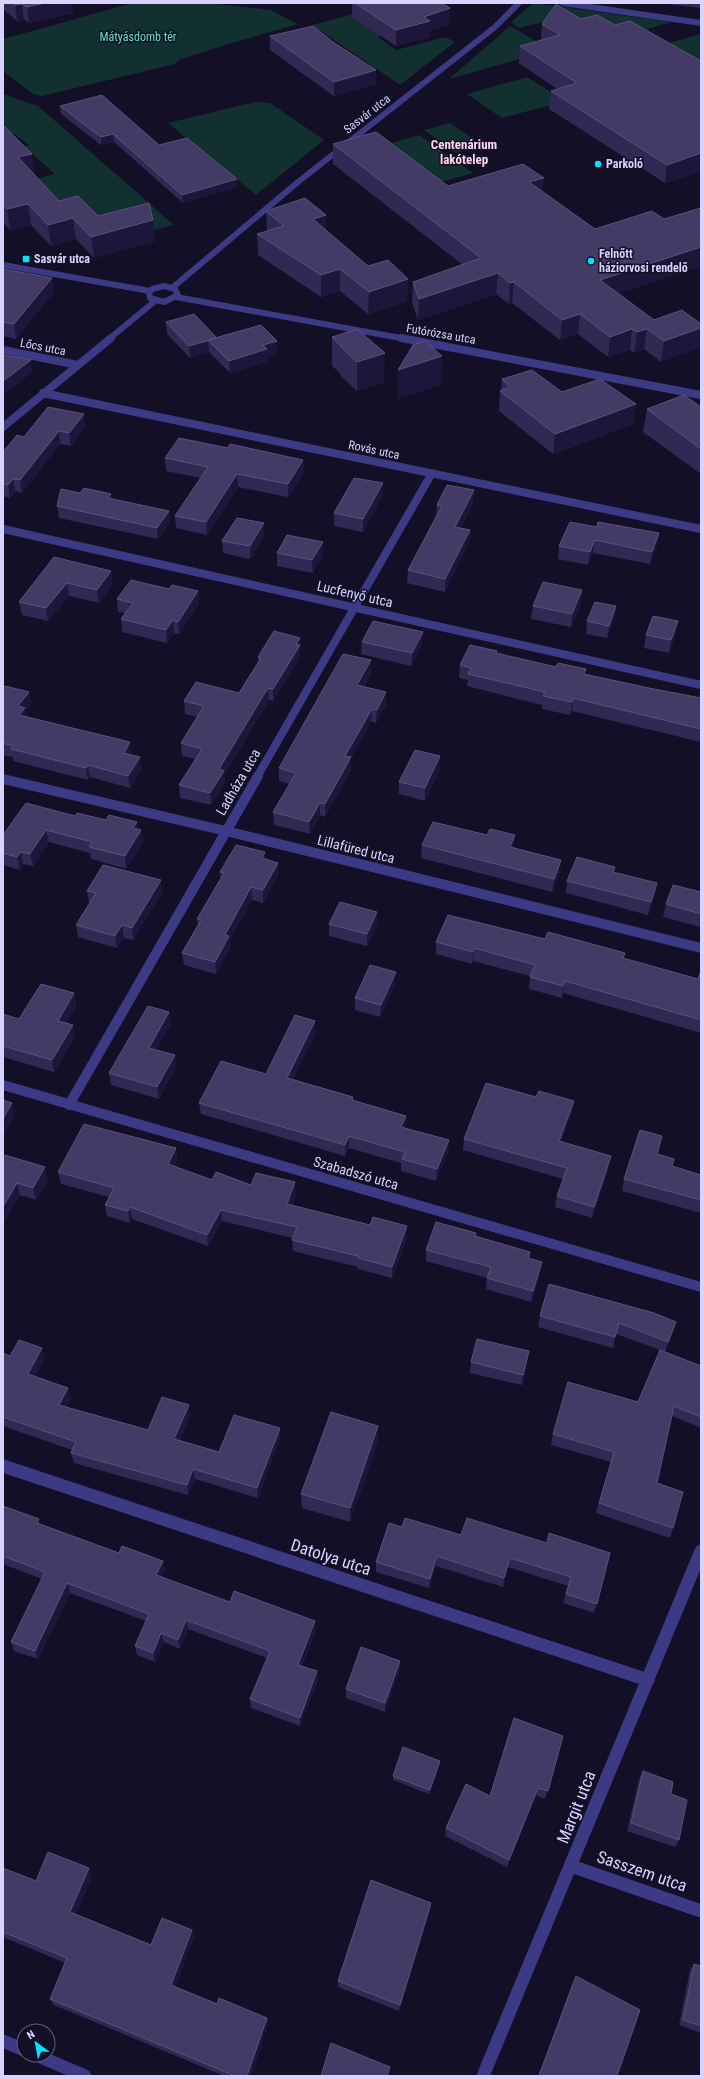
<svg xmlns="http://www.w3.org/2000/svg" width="704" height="2079" viewBox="0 0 704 2079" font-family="'Roboto Condensed',sans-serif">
<rect width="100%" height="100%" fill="#130f26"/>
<path fill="#12302f" d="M 133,3 L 208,3 L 271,10 L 298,24 L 222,46 L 179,60 L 175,64 L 42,96 L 33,94 L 3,71 L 3,39 Z
M 533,3 L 672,22 L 622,36 L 562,17 L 519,28 L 511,22 Z
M 372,9 L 406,30 L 378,37 L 396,50 L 446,37 L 455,42 L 400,85 L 312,25 Z
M 510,26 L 571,61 L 519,59 L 449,79 Z
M 701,34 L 701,76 L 651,48 Z
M 527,77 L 565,101 L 502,118 L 467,94 Z
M 3,94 L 38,106 L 174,225 L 139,233 L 63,215 L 30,181 L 55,174 L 24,147 L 29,145 L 14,134 L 3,136 Z
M 255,102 L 270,103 L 324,140 L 256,195 L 168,123 Z
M 450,123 L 482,145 L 456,153 L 424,130 Z
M 419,135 L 473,173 L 431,185 L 378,147 Z"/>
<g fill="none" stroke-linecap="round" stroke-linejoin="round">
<path stroke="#3d3a85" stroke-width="6" d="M 563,3 L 701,23
M 3,265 L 150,291
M 164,286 L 175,289 L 178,295 L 164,302 L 150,298 L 149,293 L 152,289 Z
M 172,288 L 298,182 L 495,27 L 519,3
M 176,297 L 406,339
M 109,339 L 155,301"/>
<path stroke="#3d3a85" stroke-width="8" d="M 401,338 L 701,395
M 3,350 L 78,365
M 43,393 L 701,529
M 3,427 L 111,338
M 3,529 L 701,685
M 257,777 L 432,473"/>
<path stroke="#3d3a85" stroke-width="10" d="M 3,779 L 226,831 L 701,948
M 3,1085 L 701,1287
M 69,1105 L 258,776"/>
<path stroke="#3d3a85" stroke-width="13" d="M 3,1466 L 648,1680
M 571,1866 L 701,1911
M 3,2041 L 24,2050
M 36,2055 L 85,2076
M 483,2076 L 701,1551"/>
</g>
<path fill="#312854" d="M 3,3 L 72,3 L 73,13 L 29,23 L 24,20 L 17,21 L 3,9 Z
M 352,3 L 441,3 L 449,24 L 430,31 L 429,37 L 396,46 L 352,17 Z
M 658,3 L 701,3 L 701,8 Z
M 581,19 L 615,25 L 701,61 L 701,171 L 665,183 L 549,109 L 551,91 L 557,89 L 519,63 L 520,46 L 541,40 L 542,24 Z
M 270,36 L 376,84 L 334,96 L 270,50 Z
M 60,106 L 238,187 L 183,203 L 114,142 L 101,145 L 61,114 Z
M 3,125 L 35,174 L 34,174 L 59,201 L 98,216 L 155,241 L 94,258 L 76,239 L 51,246 L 31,225 L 10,230 L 3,222 Z
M 333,144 L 448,186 L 542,192 L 595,229 L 701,266 L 618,293 L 654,320 L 682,310 L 661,362 L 644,349 L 634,353 L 630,350 L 608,357 L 578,334 L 560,340 L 512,303 L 509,304 L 496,294 L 418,320 L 412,303 L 413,282 L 463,265 L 333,164 Z
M 266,211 L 326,215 L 326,231 L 368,266 L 408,279 L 407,301 L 368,314 L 340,291 L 321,297 L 258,255 L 257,234 L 267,231 Z
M 3,269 L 54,292 L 16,339 L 3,336 Z
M 166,322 L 217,338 L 277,341 L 277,353 L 267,357 L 267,362 L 230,373 L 209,352 L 190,358 L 167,334 Z
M 332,337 L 384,382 L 357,391 L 340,375 L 340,373 L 332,366 Z
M 502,379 L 562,392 L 633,424 L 553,454 L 499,411 L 500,391 L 501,390 Z
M 701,407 L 701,474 L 643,432 L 647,409 Z
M 85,427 L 71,446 L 60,444 L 22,493 L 15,491 L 10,498 L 3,496 L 3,452 L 24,437 Z
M 228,448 L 303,460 L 304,472 L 288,497 L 238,487 L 207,535 L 176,528 L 175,516 L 201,478 L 166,471 L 165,458 Z
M 383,483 L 383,495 L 363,532 L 334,526 L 334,513 Z
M 80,493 L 111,494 L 112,499 L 169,511 L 170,522 L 158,539 L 59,518 L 57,506 Z
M 473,503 L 461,528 L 470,530 L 469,542 L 445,592 L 407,583 L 408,570 L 436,516 L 437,505 Z
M 570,522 L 657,546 L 650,564 L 593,553 L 588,565 L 558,559 L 559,546 Z
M 264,536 L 250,559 L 223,553 L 222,541 Z
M 323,542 L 323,555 L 313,573 L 277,566 L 277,553 Z
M 54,557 L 113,583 L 99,603 L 69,596 L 48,621 L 22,615 L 19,602 Z
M 169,589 L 198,591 L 199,604 L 179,634 L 174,633 L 167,643 L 122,632 L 121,619 L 125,613 L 118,612 L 117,599 Z
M 581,603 L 571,627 L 531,619 L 533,606 Z
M 616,606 L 614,619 L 607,638 L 586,634 L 587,621 Z
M 676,634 L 669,653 L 644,648 L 646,635 Z
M 300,638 L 300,658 L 273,701 L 269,700 L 224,775 L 225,783 L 211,805 L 180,798 L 179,785 L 195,759 L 182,756 L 181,743 L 198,717 L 185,714 L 184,701 L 239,693 L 258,662 L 258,657 Z
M 362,642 L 422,645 L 411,666 L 361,654 Z
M 497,651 L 497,654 L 556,667 L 586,669 L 585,674 L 649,688 L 701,698 L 701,742 L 572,711 L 570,715 L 542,709 L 542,705 L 467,686 L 468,680 L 459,678 L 460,665 Z
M 371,660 L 371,673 L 364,687 L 386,692 L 386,705 L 376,723 L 371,721 L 351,758 L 351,770 L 325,817 L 320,815 L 310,834 L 274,825 L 273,812 L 290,784 L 279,781 L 279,768 Z
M 3,688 L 29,692 L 31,704 L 26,711 L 27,717 L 132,755 L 142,769 L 130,788 L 90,777 L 88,780 L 13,761 L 13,757 L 3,755 Z
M 440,769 L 425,801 L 399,794 L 399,782 Z
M 75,816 L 141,830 L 143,842 L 126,869 L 91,859 L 90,853 L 49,842 L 33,866 L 23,864 L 20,870 L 3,865 L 3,835 Z
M 422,845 L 514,848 L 561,860 L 560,872 L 552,892 L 421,858 Z
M 265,859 L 278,863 L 278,875 L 263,903 L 252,900 L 229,941 L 230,949 L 216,974 L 184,965 L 182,953 L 198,926 L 197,919 L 221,879 L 220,872 Z
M 615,867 L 614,872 L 655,895 L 648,915 L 566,893 L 567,881 Z
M 87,891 L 162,893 L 133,940 L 124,938 L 117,948 L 78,937 L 76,925 L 90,903 L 89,903 Z
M 701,892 L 701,927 L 663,917 L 666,904 Z
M 329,924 L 377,925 L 367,946 L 329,936 Z
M 436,942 L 624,959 L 698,979 L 701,970 L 701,1033 L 563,993 L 562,998 L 529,989 L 530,976 L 473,961 L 472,964 L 436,954 Z
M 395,984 L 380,1017 L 355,1010 L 355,998 Z
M 74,993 L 76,1006 L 66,1023 L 75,1037 L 54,1072 L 3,1057 L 3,1014 L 19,1019 Z
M 169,1012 L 171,1024 L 156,1050 L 175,1055 L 176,1067 L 159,1099 L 111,1085 L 109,1073 Z
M 316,1033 L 293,1079 L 353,1097 L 353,1100 L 406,1116 L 405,1128 L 449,1140 L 448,1152 L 436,1181 L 401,1171 L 401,1163 L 349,1148 L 345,1156 L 201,1114 L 199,1103 L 266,1074 Z
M 536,1097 L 574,1101 L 572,1112 L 561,1142 L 609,1168 L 592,1218 L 555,1207 L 557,1196 L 563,1179 L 463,1150 L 464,1139 Z
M 662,1136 L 658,1155 L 674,1159 L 672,1166 L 701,1175 L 701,1213 L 622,1191 L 624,1179 Z
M 176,1148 L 177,1159 L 174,1167 L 212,1180 L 251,1185 L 296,1194 L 292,1205 L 370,1225 L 407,1226 L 407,1238 L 392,1278 L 358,1269 L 358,1267 L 293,1251 L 292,1240 L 293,1238 L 222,1221 L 208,1246 L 132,1219 L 130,1223 L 107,1216 L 105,1205 L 109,1197 L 61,1184 L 58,1172 Z
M 3,1159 L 48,1179 L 36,1200 L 20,1195 L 3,1224 Z
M 476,1233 L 475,1237 L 530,1252 L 529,1259 L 540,1274 L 531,1302 L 486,1289 L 487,1278 L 426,1261 L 426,1250 Z
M 540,1316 L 676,1322 L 673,1332 L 665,1352 L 701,1366 L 701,1428 L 672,1416 L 657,1483 L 673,1528 L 670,1538 L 596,1513 L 611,1462 L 551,1445 L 553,1434 L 638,1402 L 660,1350 L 616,1334 L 613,1348 L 538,1327 Z
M 529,1351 L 527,1362 L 522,1385 L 470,1373 L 471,1362 Z
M 3,1353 L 10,1356 L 45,1358 L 35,1376 L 68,1388 L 71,1398 L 67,1407 L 148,1430 L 190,1415 L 180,1440 L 219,1452 L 280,1428 L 280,1438 L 258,1498 L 195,1479 L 188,1495 L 74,1463 L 71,1453 L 72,1450 L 3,1426 Z
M 378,1426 L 378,1441 L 350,1522 L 302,1508 L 301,1494 Z
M 3,1506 L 41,1525 L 119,1553 L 163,1561 L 165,1570 L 161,1577 L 230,1602 L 315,1621 L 316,1630 L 302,1666 L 317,1671 L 318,1680 L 300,1726 L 251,1708 L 250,1699 L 267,1658 L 188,1629 L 180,1649 L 164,1642 L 155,1662 L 137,1655 L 135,1646 L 146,1621 L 70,1593 L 38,1659 L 14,1651 L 11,1642 L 42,1579 L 3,1564 Z
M 402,1527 L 461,1535 L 610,1553 L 594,1613 L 563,1603 L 568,1586 L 508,1567 L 503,1587 L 436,1566 L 429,1588 L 376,1572 L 376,1562 Z
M 400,1669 L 385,1712 L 346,1698 L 346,1689 Z
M 563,1736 L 545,1799 L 536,1795 L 507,1867 L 445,1836 L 446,1828 L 490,1796 Z
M 440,1761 L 439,1765 L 429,1794 L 393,1780 L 393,1776 Z
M 643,1771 L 671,1794 L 679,1840 L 675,1847 L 627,1831 L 639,1779 Z
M 3,1868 L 36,1881 L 92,1876 L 76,1915 L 151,1945 L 192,1930 L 194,1937 L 175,1987 L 217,2004 L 267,2018 L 268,2024 L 251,2076 L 224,2076 L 54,2005 L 50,1999 L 65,1963 L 3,1937 Z
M 431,1903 L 430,1910 L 399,2011 L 338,1987 L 338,1981 Z
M 694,1964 L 701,1966 L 701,2033 L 679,2025 L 690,1970 Z
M 576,1976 L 617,2076 L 538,2076 L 572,1985 Z"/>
<path fill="#1d163a" d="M 45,3 L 72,3 L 73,13 L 29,23 L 27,7 Z
M 22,4 L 24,20 L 17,21 L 15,5 Z
M 450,8 L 449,24 L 430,31 L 429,37 L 396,46 L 396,30 L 424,17 Z
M 376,70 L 376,84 L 334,96 L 334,82 Z
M 113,134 L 114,142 L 101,145 L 101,137 Z
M 701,153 L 701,171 L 665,183 L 667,165 Z
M 32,154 L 35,174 L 20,178 L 18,157 Z
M 544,178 L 542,198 L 529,182 Z
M 237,179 L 238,187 L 183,203 L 182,195 Z
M 28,204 L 31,225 L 10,230 L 7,209 Z
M 326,215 L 326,236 L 313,219 Z
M 73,218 L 76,239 L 51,246 L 48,225 Z
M 153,220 L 155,241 L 94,258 L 91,237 Z
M 701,247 L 701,266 L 598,300 L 600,280 Z
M 340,269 L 340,291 L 321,297 L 321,275 Z
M 498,273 L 496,294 L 418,320 L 419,299 Z
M 52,278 L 54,292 L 16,339 L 14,324 Z
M 408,279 L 407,301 L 368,314 L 369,292 Z
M 514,282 L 512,303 L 509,304 L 510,283 Z
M 580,314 L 578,334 L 560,340 L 562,320 Z
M 701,328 L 701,348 L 661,362 L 664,341 Z
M 632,329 L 630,350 L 608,357 L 610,337 Z
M 647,329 L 644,349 L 634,353 L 637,332 Z
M 208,340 L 209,352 L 190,358 L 189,346 Z
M 277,341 L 277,353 L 267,357 L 267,362 L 230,373 L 229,361 L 263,345 Z
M 385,353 L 384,382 L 357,391 L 357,362 Z
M 442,356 L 441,385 L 398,399 L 398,370 Z
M 31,360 L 33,372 L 3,395 L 3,381 Z
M 636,404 L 633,424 L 553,454 L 555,434 Z
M 84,414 L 85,427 L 71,446 L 69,433 Z
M 59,431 L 60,444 L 22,493 L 20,480 Z
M 303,460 L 304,472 L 288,497 L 288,484 Z
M 237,474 L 238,487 L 207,535 L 206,522 Z
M 13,479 L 15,491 L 10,498 L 8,485 Z
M 383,483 L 383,495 L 363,532 L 363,519 Z
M 474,490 L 473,503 L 455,539 L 455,527 Z
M 111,494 L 113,506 L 108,498 Z
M 169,511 L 170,522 L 158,539 L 157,528 Z
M 264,523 L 264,536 L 250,559 L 250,546 Z
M 470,530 L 469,542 L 445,592 L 445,579 Z
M 659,533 L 657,546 L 650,564 L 652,552 Z
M 595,540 L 593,553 L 588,565 L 590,552 Z
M 323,542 L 323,555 L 313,573 L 312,560 Z
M 111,571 L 113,583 L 99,603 L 97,590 Z
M 67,583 L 69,596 L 48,621 L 46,608 Z
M 582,590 L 581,603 L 571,627 L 572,614 Z
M 198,591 L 199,604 L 179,634 L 178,622 Z
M 616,606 L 614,619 L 607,638 L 609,626 Z
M 173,620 L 174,633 L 167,643 L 166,630 Z
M 678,621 L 676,634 L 669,653 L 671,640 Z
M 423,632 L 422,645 L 411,666 L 412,653 Z
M 300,638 L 300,658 L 273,701 L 273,689 L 296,644 Z
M 371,660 L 371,673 L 357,698 L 357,685 Z
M 268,688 L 269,700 L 224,775 L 225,783 L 211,805 L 210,793 L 219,769 Z
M 29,692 L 31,704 L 26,711 L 27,720 L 22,728 L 18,706 Z
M 386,692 L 386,705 L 376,723 L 377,710 Z
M 573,698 L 572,711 L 570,715 L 572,702 Z
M 372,709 L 371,721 L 351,758 L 351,770 L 325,817 L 325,804 L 345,756 Z
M 130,742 L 132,755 L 124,753 Z
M 440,756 L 440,769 L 425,801 L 425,788 Z
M 140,757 L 142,769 L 130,788 L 128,776 Z
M 88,765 L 90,777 L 88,780 L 86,768 Z
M 320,803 L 320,815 L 310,834 L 309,822 Z
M 137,822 L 138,834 L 141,830 L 143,842 L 126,869 L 125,856 L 133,828 Z
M 46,830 L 49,842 L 33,866 L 30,854 Z
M 515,835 L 514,848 L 510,847 Z
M 21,852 L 23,864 L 20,870 L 17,857 Z
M 265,852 L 266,865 L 262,858 Z
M 561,860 L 560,872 L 552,892 L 554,879 Z
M 278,863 L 278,875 L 263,903 L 263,890 Z
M 161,880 L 162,893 L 133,940 L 132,928 Z
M 657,883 L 655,895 L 648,915 L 651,902 Z
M 251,887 L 252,900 L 229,941 L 230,949 L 216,974 L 215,962 L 225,935 Z
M 377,912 L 377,925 L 367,946 L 367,934 Z
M 122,925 L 124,938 L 117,948 L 115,936 Z
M 474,948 L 473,961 L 472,964 L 473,952 Z
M 396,972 L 395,984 L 380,1017 L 381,1005 Z
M 565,981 L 563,993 L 562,998 L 563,986 Z
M 74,993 L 76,1006 L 60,1033 L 58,1021 Z
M 169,1012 L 171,1024 L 151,1060 L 149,1048 Z
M 315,1021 L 316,1033 L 288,1090 L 287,1078 Z
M 73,1025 L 75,1037 L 54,1072 L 52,1060 Z
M 175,1055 L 176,1067 L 159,1099 L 157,1087 Z
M 574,1101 L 572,1112 L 557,1153 L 559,1141 Z
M 12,1103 L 15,1115 L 3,1136 L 3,1119 Z
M 406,1116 L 405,1127 L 401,1138 L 401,1127 Z
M 349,1136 L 349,1148 L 345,1156 L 345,1145 Z
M 662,1136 L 660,1148 L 654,1166 L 657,1154 Z
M 449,1140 L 448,1152 L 436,1181 L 437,1169 Z
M 176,1148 L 177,1159 L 169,1176 L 168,1164 Z
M 611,1156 L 609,1168 L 592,1218 L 594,1207 Z
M 45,1167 L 48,1179 L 36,1200 L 33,1188 Z
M 295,1182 L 296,1194 L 288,1215 L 287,1204 Z
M 17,1183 L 20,1195 L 3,1224 L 3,1207 Z
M 130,1207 L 132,1219 L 130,1223 L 128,1211 Z
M 221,1210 L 222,1221 L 208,1246 L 207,1235 Z
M 407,1226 L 407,1238 L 392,1278 L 392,1267 Z
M 542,1262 L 540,1274 L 531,1302 L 533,1291 Z
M 676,1322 L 673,1332 L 665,1352 L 668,1342 Z
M 42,1348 L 45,1358 L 31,1385 L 28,1374 Z
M 529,1351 L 527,1362 L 522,1385 L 523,1375 Z
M 68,1388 L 71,1398 L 62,1415 L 59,1405 Z
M 189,1405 L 190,1415 L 176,1449 L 174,1439 Z
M 378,1426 L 378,1441 L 350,1522 L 350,1508 Z
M 280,1428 L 280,1438 L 258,1498 L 257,1488 Z
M 193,1469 L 195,1479 L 188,1495 L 187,1485 Z
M 39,1519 L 43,1529 L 37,1523 Z
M 437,1556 L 436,1566 L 429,1588 L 430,1579 Z
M 510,1558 L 508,1567 L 503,1587 L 504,1578 Z
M 163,1561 L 165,1570 L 158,1585 L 156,1575 Z
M 67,1583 L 70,1593 L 38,1659 L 35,1651 Z
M 186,1620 L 188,1629 L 180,1649 L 178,1640 Z
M 315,1621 L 316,1630 L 299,1674 L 298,1665 Z
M 161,1633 L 164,1642 L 155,1662 L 153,1653 Z
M 400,1661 L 400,1669 L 385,1712 L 385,1703 Z
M 317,1671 L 318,1680 L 300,1726 L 300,1718 Z
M 440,1761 L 439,1765 L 429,1794 L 430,1790 Z
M 538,1788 L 536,1795 L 507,1867 L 509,1860 Z
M 89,1868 L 92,1876 L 74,1920 L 70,1912 Z
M 431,1903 L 430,1910 L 399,2011 L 400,2005 Z
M 192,1930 L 194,1937 L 174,1992 L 171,1985 Z
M 267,2018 L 268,2024 L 251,2076 L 247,2076 Z"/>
<path fill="#433a66" stroke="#5a527e" d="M 12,3 L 45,3 L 27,7 L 22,4 L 15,5 Z
M 355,3 L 441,3 L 450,8 L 424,17 L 430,21 L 396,30 Z
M 556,4 L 581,19 L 597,15 L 615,25 L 630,21 L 701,61 L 701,153 L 667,165 L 551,91 L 577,83 L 520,46 L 560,35 L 542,24 Z
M 313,26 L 333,42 L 376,70 L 334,82 L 270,36 Z
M 102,95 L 159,145 L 187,138 L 237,179 L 182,195 L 113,134 L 101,137 L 60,106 Z
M 3,125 L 32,154 L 18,157 L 59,201 L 78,196 L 98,216 L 149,203 L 153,220 L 91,237 L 73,218 L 48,225 L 28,204 L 7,209 L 3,205 Z
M 376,132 L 448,186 L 523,164 L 544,178 L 529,182 L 595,229 L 652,211 L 664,219 L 701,208 L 701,247 L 600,280 L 654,320 L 682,310 L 701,324 L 701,328 L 664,341 L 647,329 L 637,332 L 632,329 L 610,337 L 580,314 L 562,320 L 514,282 L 510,283 L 498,273 L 419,299 L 413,282 L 481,258 L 333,144 Z
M 305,198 L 326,215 L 313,219 L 368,266 L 388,260 L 408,279 L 369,292 L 340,269 L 321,275 L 257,234 L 284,226 L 266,211 Z
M 3,269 L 52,278 L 14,324 L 3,322 Z
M 194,314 L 217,338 L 189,346 L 166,322 Z
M 261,325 L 277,341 L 263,345 L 267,349 L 229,361 L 208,340 Z
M 357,329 L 385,353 L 357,362 L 340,346 L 341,346 L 332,337 Z
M 425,341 L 442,356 L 398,370 L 413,345 Z
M 3,355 L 31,360 L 3,381 Z
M 532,370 L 562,392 L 600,379 L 636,404 L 555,434 L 500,391 L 510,387 L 502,379 Z
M 684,395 L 701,407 L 701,449 L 647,409 Z
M 48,407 L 84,414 L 69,433 L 59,431 L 20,480 L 13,479 L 8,485 L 3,484 L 3,452 L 17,435 L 24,437 Z
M 179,438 L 228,448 L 230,444 L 303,460 L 288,484 L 237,474 L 206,522 L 175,516 L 208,467 L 165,458 Z
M 354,478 L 383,483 L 363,519 L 334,513 Z
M 447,485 L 474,490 L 455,527 L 470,530 L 445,579 L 408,570 L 442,506 L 437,505 Z
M 84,488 L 111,494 L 108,498 L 169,511 L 157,528 L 57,506 L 61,489 L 80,493 Z
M 237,518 L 264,523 L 250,546 L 222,541 Z
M 570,522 L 597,527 L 598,522 L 659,533 L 652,552 L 595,540 L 590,552 L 559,546 Z
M 287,535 L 323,542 L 312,560 L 277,553 Z
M 54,557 L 111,571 L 97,590 L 67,583 L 46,608 L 19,602 Z
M 131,580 L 169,589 L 172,585 L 198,591 L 178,622 L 173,620 L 166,630 L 121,619 L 133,603 L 117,599 Z
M 543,582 L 582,590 L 572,614 L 533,606 Z
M 595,602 L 616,606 L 609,626 L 587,621 Z
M 653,616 L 678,621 L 671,640 L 646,635 Z
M 373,621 L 423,632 L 412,653 L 362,642 Z
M 274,631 L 300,638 L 296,644 L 300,645 L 273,689 L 268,688 L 219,769 L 224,771 L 210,793 L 179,785 L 202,749 L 181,743 L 204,706 L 184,701 L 196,682 L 239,693 L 261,658 L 258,657 Z
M 470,645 L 497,651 L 496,653 L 556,667 L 558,663 L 586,669 L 584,674 L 649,688 L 701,698 L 701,729 L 573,698 L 572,702 L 543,696 L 545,692 L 468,674 L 471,668 L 460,665 Z
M 343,654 L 371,660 L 357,685 L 386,692 L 377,710 L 372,709 L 345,756 L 351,757 L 325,804 L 320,803 L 309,822 L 273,812 L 296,773 L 279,768 Z
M 5,686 L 29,692 L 18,706 L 25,708 L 19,715 L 130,742 L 124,753 L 140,757 L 128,776 L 88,765 L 86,768 L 11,749 L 13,746 L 3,743 L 3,688 Z
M 415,750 L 440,756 L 425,788 L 399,782 Z
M 26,803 L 75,816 L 77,813 L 106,820 L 109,815 L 137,822 L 133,828 L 141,830 L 125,856 L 89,847 L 92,842 L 46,830 L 30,854 L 21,852 L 17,857 L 3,853 L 3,835 Z
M 433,822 L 487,835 L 490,829 L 515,835 L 510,847 L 561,860 L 554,879 L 422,845 Z
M 236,845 L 265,852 L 262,858 L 278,863 L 263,890 L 251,887 L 225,935 L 229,936 L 215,962 L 182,953 L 201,920 L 197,919 L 224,873 L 220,872 Z
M 577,857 L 615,867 L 613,872 L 657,883 L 651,902 L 567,881 Z
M 103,865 L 161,880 L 132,928 L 122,925 L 115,936 L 76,925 L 96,893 L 87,891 Z
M 673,885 L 701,892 L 701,914 L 666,904 Z
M 340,902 L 377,912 L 367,934 L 329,924 Z
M 448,915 L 545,939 L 548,932 L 625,953 L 623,958 L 698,979 L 701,970 L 701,1020 L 565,981 L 563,986 L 530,977 L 535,965 L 474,948 L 473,952 L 436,942 Z
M 370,965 L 396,972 L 381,1005 L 355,998 Z
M 41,984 L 74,993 L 58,1021 L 73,1025 L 52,1060 L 3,1046 L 3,1014 L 19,1019 Z
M 148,1006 L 169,1012 L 149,1048 L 175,1055 L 157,1087 L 109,1073 Z
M 295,1015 L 315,1021 L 287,1078 L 353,1097 L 352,1100 L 406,1116 L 401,1127 L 449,1140 L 437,1169 L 402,1159 L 405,1152 L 349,1136 L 345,1145 L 199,1103 L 221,1061 L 266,1074 Z
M 486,1083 L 536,1097 L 539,1091 L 574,1101 L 559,1141 L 611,1156 L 594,1207 L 557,1196 L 567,1168 L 464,1139 Z
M 3,1100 L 12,1103 L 3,1119 Z
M 84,1124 L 176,1148 L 168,1164 L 212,1180 L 216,1172 L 251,1185 L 256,1173 L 295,1182 L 287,1204 L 370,1225 L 373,1217 L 407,1226 L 392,1267 L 358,1258 L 358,1256 L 292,1240 L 297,1227 L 221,1210 L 207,1235 L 130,1207 L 128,1211 L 105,1205 L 114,1188 L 58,1172 Z
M 640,1130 L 662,1136 L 657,1154 L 674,1159 L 672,1166 L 701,1175 L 701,1200 L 624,1179 Z
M 5,1155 L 45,1167 L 33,1188 L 17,1183 L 3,1207 L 3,1159 Z
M 436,1222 L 476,1233 L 475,1236 L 530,1252 L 528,1258 L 542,1262 L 533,1291 L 487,1278 L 491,1267 L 426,1250 Z
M 549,1284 L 654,1313 L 676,1322 L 668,1342 L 619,1323 L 615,1337 L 540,1316 Z
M 477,1339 L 529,1351 L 523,1375 L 471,1362 Z
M 19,1340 L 42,1348 L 28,1374 L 68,1388 L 59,1405 L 148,1430 L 162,1397 L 189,1405 L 174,1439 L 219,1452 L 234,1415 L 280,1428 L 257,1488 L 193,1469 L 187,1485 L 71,1453 L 76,1442 L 3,1417 L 3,1353 L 10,1356 Z
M 660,1350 L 701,1366 L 701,1417 L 674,1406 L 657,1483 L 683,1492 L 673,1528 L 599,1503 L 614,1452 L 553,1434 L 568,1382 L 638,1402 Z
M 331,1412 L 378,1426 L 350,1508 L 301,1494 Z
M 3,1506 L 39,1519 L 37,1523 L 119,1553 L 122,1546 L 163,1561 L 156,1575 L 230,1602 L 234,1591 L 315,1621 L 298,1665 L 317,1671 L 300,1718 L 250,1699 L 270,1651 L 186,1620 L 178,1640 L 161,1633 L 153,1653 L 135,1646 L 149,1614 L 67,1583 L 35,1651 L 11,1642 L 45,1572 L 3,1556 Z
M 405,1518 L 461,1535 L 467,1518 L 547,1543 L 549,1533 L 610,1553 L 597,1604 L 566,1594 L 571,1577 L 510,1558 L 504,1578 L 437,1556 L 430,1579 L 376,1562 L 389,1523 L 402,1527 Z
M 361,1647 L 400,1661 L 385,1703 L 346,1689 Z
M 514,1718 L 563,1736 L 548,1791 L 538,1788 L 509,1860 L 446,1828 L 466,1784 L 490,1796 Z
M 403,1747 L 440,1761 L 430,1790 L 393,1776 Z
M 643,1771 L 673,1782 L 671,1794 L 687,1800 L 679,1840 L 631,1823 Z
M 48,1852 L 89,1868 L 70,1912 L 151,1945 L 162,1918 L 192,1930 L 171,1985 L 217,2004 L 219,1998 L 267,2018 L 247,2076 L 235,2076 L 50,1999 L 67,1958 L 3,1932 L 3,1868 L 36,1881 Z
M 371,1880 L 431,1903 L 400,2005 L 338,1981 Z
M 694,1964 L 701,1966 L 701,2026 L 683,2020 Z
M 576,1976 L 640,2010 L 617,2076 L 539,2076 Z
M 331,2043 L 390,2067 L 387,2076 L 321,2076 Z"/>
<g fill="#00e5ff" stroke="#130f26" stroke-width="1.5">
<circle cx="598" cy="164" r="4"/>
<rect x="22" y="255" width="8" height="8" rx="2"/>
<circle cx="591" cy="261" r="4"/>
</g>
<g text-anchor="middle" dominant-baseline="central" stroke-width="3" stroke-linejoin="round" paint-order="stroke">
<g font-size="12" fill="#5fe0c0" stroke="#130f26">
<text x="138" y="37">Mátyásdomb tér</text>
</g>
<g font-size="12" fill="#d9d4ff" stroke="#130f26">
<text transform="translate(367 114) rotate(-38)">Sasvár utca</text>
<text transform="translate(441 334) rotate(10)">Futórózsa utca</text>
<text transform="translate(43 347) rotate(11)">Lőcs utca</text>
<text transform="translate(374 450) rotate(12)">Rovás utca</text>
</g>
<g font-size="12" font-weight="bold" fill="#d9d4ff" stroke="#130f26" text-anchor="start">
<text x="606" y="164">Parkoló</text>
<text x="599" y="254">Felnőtt<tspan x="599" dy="14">háziorvosi rendelő</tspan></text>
<text x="34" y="259">Sasvár utca</text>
</g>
<g font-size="13" font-weight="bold" fill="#ffd6f0" stroke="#130f26">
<text x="464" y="144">Centenárium<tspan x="464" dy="15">lakótelep</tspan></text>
</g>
<g font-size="14" fill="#d9d4ff" stroke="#130f26">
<text transform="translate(355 594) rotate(13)">Lucfenyő utca</text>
<text transform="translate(238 782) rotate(-60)">Ladháza utca</text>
<text transform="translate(356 849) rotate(14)">Lillafüred utca</text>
<text transform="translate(356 1173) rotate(16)">Szabadszó utca</text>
</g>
<g font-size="17" fill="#d9d4ff" stroke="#130f26">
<text transform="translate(331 1557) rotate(18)">Datolya utca</text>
<text transform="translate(576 1807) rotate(-68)">Margit utca</text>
<text transform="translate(642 1871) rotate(19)">Sasszem utca</text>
</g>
</g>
<rect width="704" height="2079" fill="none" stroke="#d9d4ff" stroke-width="8"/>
<g transform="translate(36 2043) rotate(328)"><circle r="19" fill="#130f26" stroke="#625e7d"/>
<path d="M0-3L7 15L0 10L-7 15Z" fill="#00e5ff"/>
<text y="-6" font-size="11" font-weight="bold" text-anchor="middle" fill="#d9d4ff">N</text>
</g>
</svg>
